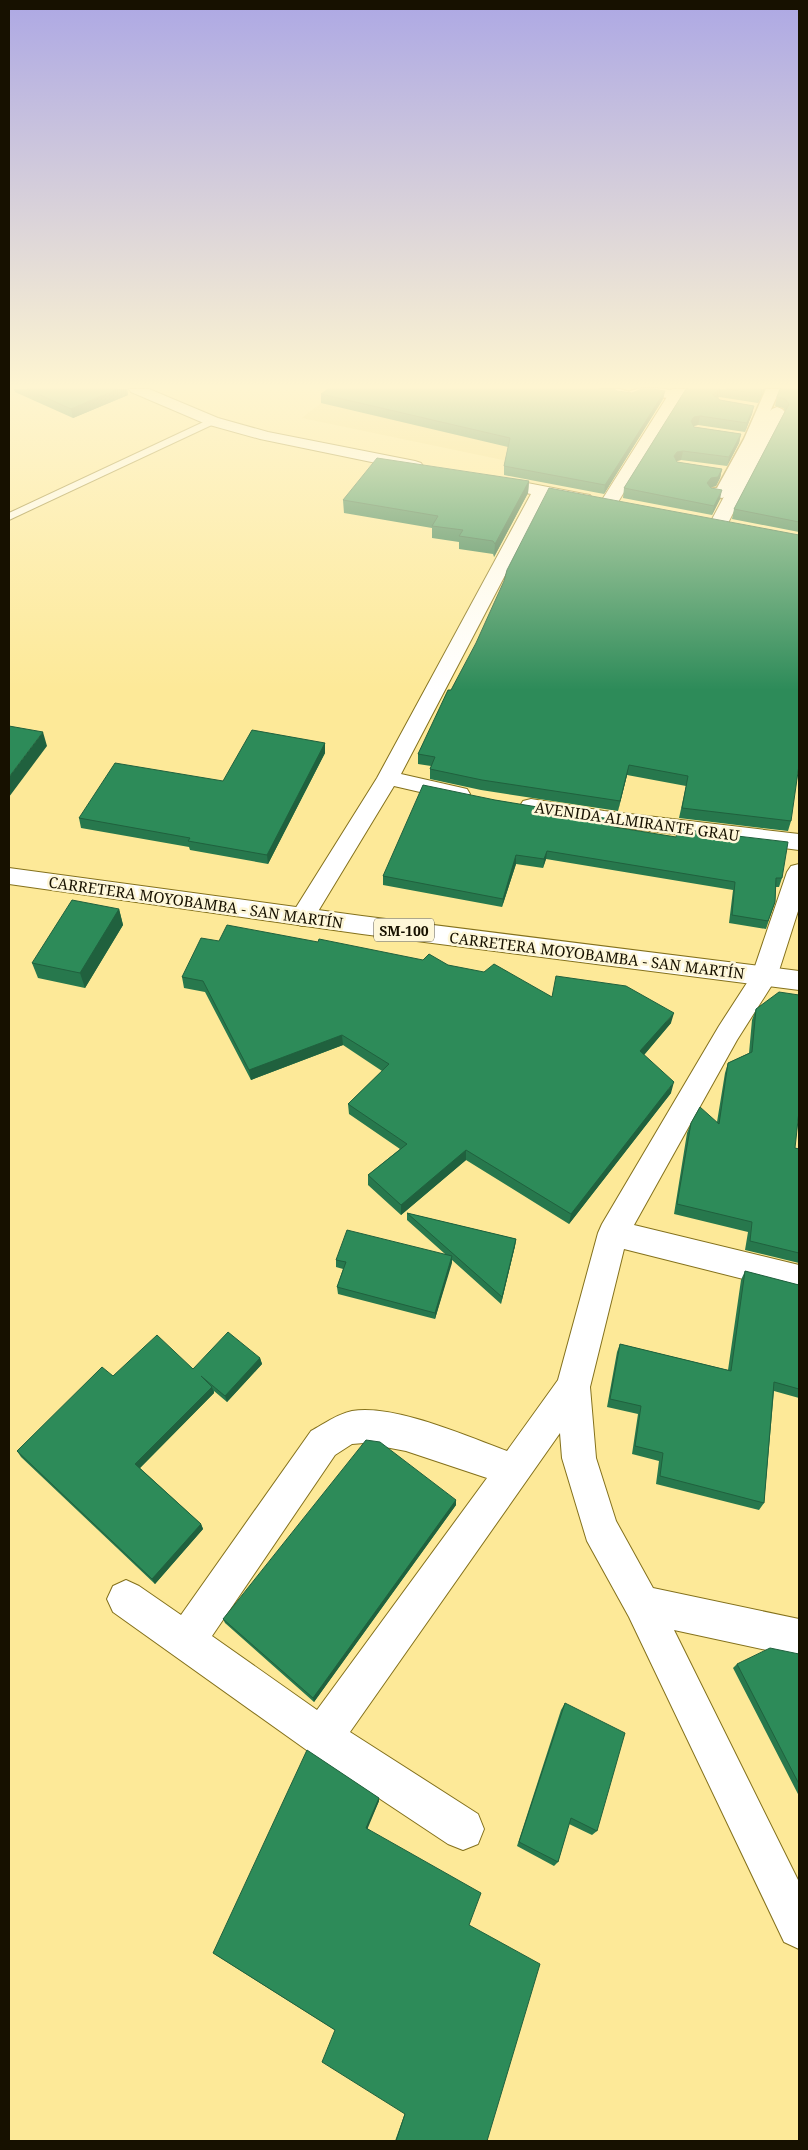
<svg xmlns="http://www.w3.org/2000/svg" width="808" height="2150" viewBox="0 0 808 2150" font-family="'Noto Serif',serif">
<rect width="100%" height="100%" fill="#fde998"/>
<path fill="#f4de84" d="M 339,389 L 661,389 L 603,481 L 302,418 Z"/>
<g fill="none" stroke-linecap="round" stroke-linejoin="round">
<g stroke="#84711c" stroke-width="2">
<path id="service" d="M 212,418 L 217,421 L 216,423 L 9,520 L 9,513 Z"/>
</g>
<g stroke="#84711c" stroke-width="3">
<path id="pedestrian" d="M 601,389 L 619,389 L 629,392 C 642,385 667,389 682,392 L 684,395 L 677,399 L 643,395 L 631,400 L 616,398 Z
M 766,389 L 780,389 L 758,439 L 730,493 L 727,496 L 722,498 L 710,495 L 707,492 L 710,489 L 717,488 L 744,439 Z"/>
</g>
<g stroke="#84711c" stroke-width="2">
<path id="minor" d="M 129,389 L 149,389 L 218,418 L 268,432 L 415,461 L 421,463 L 423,466 L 421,469 L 415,471 L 260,439 L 206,424 L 131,392 Z
M 672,389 L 687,389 L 615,507 L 603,507 L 600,503 Z
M 777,407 L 782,409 L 785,412 L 728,523 L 725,527 L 719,528 L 713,527 L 710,523 L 769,412 L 772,409 Z
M 491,476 L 584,494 L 590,495 L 593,499 L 590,503 L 584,504 L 546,497 L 401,774 L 467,789 L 470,794 L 467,799 L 459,801 L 394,786 L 311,923 L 302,926 L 293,923 L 290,917 L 377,778 L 531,494 L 485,485 L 483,481 L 485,477 Z
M 531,799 L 604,811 L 799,834 L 799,850 L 604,825 L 523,811 L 520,806 L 523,801 Z
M 799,864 L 799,908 L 777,977 L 737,1040 L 634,1225 L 799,1265 L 799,1293 L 624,1249 L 590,1387 L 596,1458 L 616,1521 L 653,1588 L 799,1619 L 799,1657 L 674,1630 L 799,1882 L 799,1949 L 784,1942 L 629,1617 L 587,1541 L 562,1458 L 560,1433 L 350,1732 L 478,1814 L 484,1829 L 478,1844 L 463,1850 L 448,1844 L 308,1751 L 113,1612 L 107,1599 L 113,1586 L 126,1580 L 139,1586 L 181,1615 L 311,1431 C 324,1424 337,1414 352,1411 C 394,1404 466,1436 507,1451 L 558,1380 L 598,1233 L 602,1224 L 719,1026 L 752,975 L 787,872 L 791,866 ZM 364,1443 L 406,1451 L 487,1478 L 317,1710 L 212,1636 L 335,1455 L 352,1444 Z"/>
</g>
<g stroke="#84711c" stroke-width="2">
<path id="primary" d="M 9,868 L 362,916 L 799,971 L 799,990 L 362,934 L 9,884 Z"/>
</g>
<use href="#service" fill="#fff" fill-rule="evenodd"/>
<use href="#pedestrian" fill="#fff" fill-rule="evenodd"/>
<use href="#minor" fill="#fff" fill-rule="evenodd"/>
<use href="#primary" fill="#fff" fill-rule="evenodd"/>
</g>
<path fill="#27784d" d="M 14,389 L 127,389 L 128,395 L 73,418 L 15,392 Z
M 686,389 L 765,389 L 758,403 L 719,397 L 718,398 L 720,400 L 754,406 L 752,414 L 745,432 L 698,425 L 694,426 L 694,427 L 741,434 L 739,443 L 727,466 L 681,460 L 677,461 L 677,462 L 722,469 L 720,478 L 716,486 L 711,487 L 720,499 L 712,515 L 623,498 L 624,488 Z
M 799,389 L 799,532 L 732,519 L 734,509 L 785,411 L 783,408 L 775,406 L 777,397 Z
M 617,391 L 632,393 L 665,391 L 663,399 L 604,494 L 504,475 L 504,466 L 508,447 L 321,403 L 321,394 Z
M 529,481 L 528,493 L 494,557 L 493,554 L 459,549 L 459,542 L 432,538 L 432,528 L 344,513 L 343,500 Z
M 799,535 L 791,821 L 788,831 L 679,818 L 686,786 L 627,775 L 618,811 L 481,790 L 430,779 L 430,769 L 431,766 L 418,764 L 418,754 L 451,690 Z
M 325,743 L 325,753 L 268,864 L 190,850 L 189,847 L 81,828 L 79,818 L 223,781 Z
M 495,800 L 616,820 L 614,827 L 782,878 L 779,887 L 776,887 L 775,902 L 766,929 L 729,923 L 733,890 L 546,859 L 543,868 L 516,864 L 502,907 L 383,885 L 383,876 Z
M 119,909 L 123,925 L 85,988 L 38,978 L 32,963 Z
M 219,941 L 448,965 L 552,997 L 671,1023 L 644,1055 L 671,1093 L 569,1224 L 466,1160 L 401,1215 L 368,1185 L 368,1175 L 400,1149 L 349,1114 L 348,1104 L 382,1071 L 343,1045 L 251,1080 L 205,992 L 184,988 L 182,977 Z
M 756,1009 L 795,1148 L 799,1149 L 799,1263 L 745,1250 L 748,1232 L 674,1214 L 687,1133 L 691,1123 L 717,1122 L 725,1073 L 728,1063 L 749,1053 L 752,1020 Z
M 407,1213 L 516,1239 L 515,1246 L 501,1304 L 452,1260 L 435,1319 L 338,1294 L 337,1287 L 343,1269 L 336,1267 L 336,1260 L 445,1254 L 407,1220 Z
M 745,1271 L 799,1285 L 799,1398 L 774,1391 L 764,1503 L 759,1510 L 656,1484 L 659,1461 L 632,1454 L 638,1414 L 607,1407 L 617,1352 L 620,1344 L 728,1370 L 741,1280 Z
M 260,1358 L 262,1364 L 227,1402 L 214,1391 L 214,1393 L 140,1468 L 201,1524 L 203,1529 L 155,1584 L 21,1457 L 17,1451 L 193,1369 Z
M 456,1500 L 456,1505 L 314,1702 L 225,1623 L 223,1619 Z
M 799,1654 L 799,1796 L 733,1668 L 737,1664 Z
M 565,1703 L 597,1831 L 592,1835 L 569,1824 L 558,1862 L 554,1866 L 517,1846 L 561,1710 Z
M 379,1798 L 379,1801 L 367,1828 L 469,1925 L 487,2141 L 395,2141 L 405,2113 L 335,2030 L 213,1953 Z"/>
<path fill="#20613e" d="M 117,389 L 127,389 L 128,395 L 73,418 L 71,409 Z
M 720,389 L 721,389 L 719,397 L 710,402 L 712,394 Z
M 762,389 L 765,389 L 758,403 L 760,394 Z
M 665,391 L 663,399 L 604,494 L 605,485 Z
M 754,406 L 752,414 L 745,432 L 747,423 Z
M 700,416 L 698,425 L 693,426 L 691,421 L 694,417 Z
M 741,434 L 739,443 L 727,466 L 729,457 Z
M 683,451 L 681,460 L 676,461 L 674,456 L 677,452 Z
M 722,469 L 720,478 L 716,486 L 709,488 L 707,483 L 711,478 Z
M 529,481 L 528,493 L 494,557 L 495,544 Z
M 722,490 L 720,499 L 712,515 L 714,506 Z
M 43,732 L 47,746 L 9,797 L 9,777 Z
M 325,743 L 325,753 L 268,864 L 267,855 Z
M 629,765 L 627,775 L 618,811 L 620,801 Z
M 547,851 L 546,859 L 543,868 L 544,859 Z
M 516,855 L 516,864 L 502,907 L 503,899 Z
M 119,909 L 123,925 L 85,988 L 80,973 Z
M 674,1013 L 671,1023 L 638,1062 L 640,1051 Z
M 342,1035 L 343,1045 L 251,1080 L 249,1070 Z
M 674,1082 L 671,1093 L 569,1224 L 571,1214 Z
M 466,1150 L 466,1160 L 401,1215 L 401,1205 Z
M 516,1239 L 515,1246 L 501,1304 L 502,1297 Z
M 452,1256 L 452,1263 L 435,1319 L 435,1313 Z
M 260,1358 L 262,1364 L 227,1402 L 225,1396 Z
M 212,1387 L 214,1393 L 138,1470 L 135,1464 Z
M 456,1500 L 456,1505 L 314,1702 L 313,1698 Z
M 201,1524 L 203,1529 L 155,1584 L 152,1579 Z
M 379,1798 L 379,1801 L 367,1830 L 366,1828 Z"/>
<path fill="#2d8b59" stroke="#20613e" d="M 27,389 L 117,389 L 71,409 Z
M 328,389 L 614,389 L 617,391 L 632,393 L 642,389 L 653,389 L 665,391 L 605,485 L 504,466 L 510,438 L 321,394 Z
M 686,389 L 720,389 L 712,394 L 720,400 L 754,406 L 747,423 L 700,416 L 694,417 L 691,421 L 694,427 L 741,434 L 729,457 L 683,451 L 677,452 L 674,456 L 677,462 L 722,469 L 718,477 L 711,478 L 707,483 L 711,488 L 722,490 L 714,506 L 624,488 Z
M 726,389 L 762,389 L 760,394 Z
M 780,389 L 799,389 L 799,522 L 734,509 L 789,404 L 785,399 L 777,397 Z
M 377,458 L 529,481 L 495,544 L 493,541 L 459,536 L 463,530 L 432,526 L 438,516 L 343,500 Z
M 549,488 L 799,535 L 799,765 L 791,821 L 682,808 L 688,776 L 629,765 L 620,801 L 482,780 L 430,769 L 435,757 L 418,754 L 448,690 L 451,690 L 476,643 L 504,581 L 507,570 Z
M 9,726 L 43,732 L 9,777 Z
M 252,730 L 325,743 L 267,855 L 188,841 L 190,838 L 79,818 L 115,763 L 223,781 Z
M 423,785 L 495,800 L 616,820 L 614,827 L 676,837 L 678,829 L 788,842 L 782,878 L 776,878 L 775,902 L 768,921 L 732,915 L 735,882 L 547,851 L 544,859 L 516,855 L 503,899 L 383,876 Z
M 72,900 L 119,909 L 80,973 L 32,963 Z
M 227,925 L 318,942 L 319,939 L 423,960 L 429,954 L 448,965 L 484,972 L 494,964 L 552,997 L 556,976 L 626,986 L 674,1013 L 640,1051 L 674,1082 L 571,1214 L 466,1150 L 401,1205 L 368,1175 L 407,1144 L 348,1104 L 389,1064 L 342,1035 L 249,1070 L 203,981 L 182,977 L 201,938 L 219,941 Z
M 779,992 L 799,995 L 799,1111 L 795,1148 L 799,1149 L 799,1253 L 750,1241 L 752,1222 L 677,1204 L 691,1123 L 700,1107 L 719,1124 L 728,1063 L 752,1052 L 756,1009 Z
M 407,1213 L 516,1239 L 502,1297 Z
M 347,1230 L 452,1256 L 435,1313 L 337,1287 L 346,1262 L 336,1260 Z
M 745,1271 L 799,1285 L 799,1389 L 774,1382 L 764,1503 L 660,1476 L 663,1453 L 635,1446 L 641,1406 L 610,1399 L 620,1344 L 731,1371 Z
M 228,1332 L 260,1358 L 225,1396 L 201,1376 L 212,1387 L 135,1464 L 201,1524 L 152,1579 L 17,1451 L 102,1367 L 113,1376 L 157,1335 L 193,1369 Z
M 366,1440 L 380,1442 L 456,1500 L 313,1698 L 223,1619 Z
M 770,1648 L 799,1654 L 799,1784 L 737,1664 Z
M 565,1703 L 625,1733 L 597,1831 L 571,1818 L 558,1862 L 519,1842 Z
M 307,1750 L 379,1798 L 366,1828 L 481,1893 L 469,1925 L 540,1964 L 487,2141 L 396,2141 L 405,2114 L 322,2062 L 335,2030 L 213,1953 Z"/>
<linearGradient id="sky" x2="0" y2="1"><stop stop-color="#ada8e4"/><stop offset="0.56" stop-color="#fef5d1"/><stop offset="1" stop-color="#fef5d1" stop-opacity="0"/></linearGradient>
<rect width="808" height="690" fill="url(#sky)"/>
<g text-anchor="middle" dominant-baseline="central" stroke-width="5" stroke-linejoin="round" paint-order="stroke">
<rect fill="#fef7d8" stroke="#5c5641" stroke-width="1" x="374" y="918.5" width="60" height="23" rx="4"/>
<g font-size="14" font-weight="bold" fill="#171100">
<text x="404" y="930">SM-100</text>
</g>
<g font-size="15" fill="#171100" stroke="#fef7d8">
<text transform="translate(637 821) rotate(8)">AVENIDA ALMIRANTE GRAU</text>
<text transform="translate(196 902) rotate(8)">CARRETERA MOYOBAMBA - SAN MARTÍN</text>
<text transform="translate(597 955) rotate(7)">CARRETERA MOYOBAMBA - SAN MARTÍN</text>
</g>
</g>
<rect width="808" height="2150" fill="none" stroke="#171100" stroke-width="20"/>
</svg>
